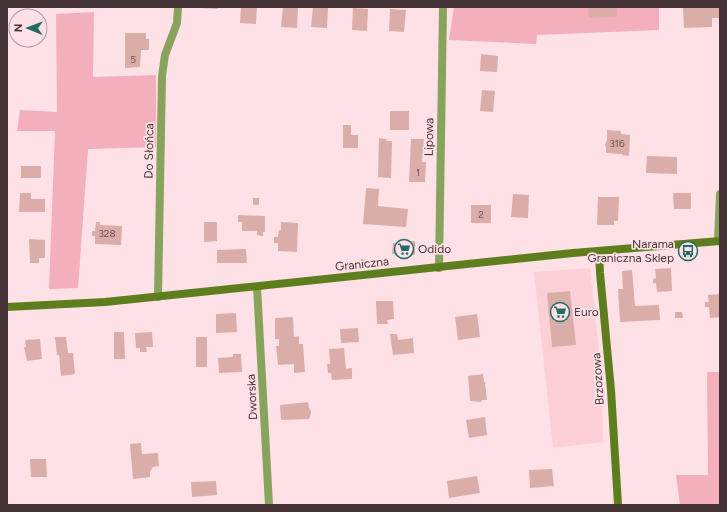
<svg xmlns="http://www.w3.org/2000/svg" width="727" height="512" viewBox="0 0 727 512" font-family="Figtree,sans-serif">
<rect width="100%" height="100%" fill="#fee1e6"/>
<path fill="#fccfd7" d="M 590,268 L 599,352 L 601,356 L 603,442 L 553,448 L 534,272 Z"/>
<path fill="#f3afbc" d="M 454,7 L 659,7 L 659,30 L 537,35 L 536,44 L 449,40 Z
M 94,12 L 93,77 L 156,75 L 156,147 L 88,149 L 78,288 L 49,289 L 55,131 L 17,131 L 20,110 L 57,112 L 56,14 Z
M 707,372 L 720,372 L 720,505 L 680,505 L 676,475 L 708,475 Z"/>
<path fill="#dbada8" d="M 201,7 L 218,7 L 218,9 L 201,8 Z
M 241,7 L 257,7 L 256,24 L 240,23 Z
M 283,7 L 298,7 L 297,28 L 281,27 Z
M 313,7 L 328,7 L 327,28 L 311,27 Z
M 588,7 L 617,7 L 617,17 L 589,18 Z
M 702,7 L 720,7 L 720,18 L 712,18 L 712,27 L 684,28 L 683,8 Z
M 353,8 L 368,9 L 367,31 L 352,30 Z
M 390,9 L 406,10 L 404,32 L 389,31 Z
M 125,33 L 146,33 L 146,39 L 149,39 L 149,50 L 141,50 L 140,67 L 125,68 Z
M 481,54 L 498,56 L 497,72 L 480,71 Z
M 482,90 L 495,91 L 493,112 L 480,111 Z
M 390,111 L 409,111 L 409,130 L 390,130 Z
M 343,125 L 351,125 L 351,135 L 358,135 L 358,148 L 343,148 Z
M 607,130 L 621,131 L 621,134 L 630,135 L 629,156 L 622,155 L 622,154 L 606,153 L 606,147 L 605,145 L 607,140 Z
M 379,138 L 386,139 L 387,141 L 392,141 L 391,178 L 378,177 Z
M 411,139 L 424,139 L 422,162 L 426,162 L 425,182 L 409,182 Z
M 647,156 L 677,157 L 677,174 L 646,173 Z
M 21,166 L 41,166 L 41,178 L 21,178 Z
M 366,188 L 379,189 L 378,206 L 408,209 L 406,227 L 363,224 Z
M 20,193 L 31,193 L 31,199 L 45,199 L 45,212 L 19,212 Z
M 673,193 L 691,193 L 691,209 L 674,209 Z
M 513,194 L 529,195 L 528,218 L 511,217 Z
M 598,197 L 619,197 L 618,221 L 614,221 L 614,225 L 597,225 Z
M 253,198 L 259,198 L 259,205 L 253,205 Z
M 471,205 L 491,205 L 491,223 L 471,223 Z
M 238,215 L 265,216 L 265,232 L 263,232 L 263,236 L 257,235 L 257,231 L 242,231 L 242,222 L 238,222 Z
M 96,222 L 100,222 L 100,225 L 122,226 L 121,245 L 95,244 L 95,236 L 92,236 L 92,231 L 95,231 Z
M 204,222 L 217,222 L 217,241 L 204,242 Z
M 281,222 L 298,223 L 297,252 L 278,251 L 278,243 L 274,243 L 274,237 L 278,237 L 279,230 L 281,230 Z
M 29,239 L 45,240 L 45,258 L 39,258 L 39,263 L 30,263 Z
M 404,241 L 415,241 L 415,255 L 392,254 L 393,243 L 404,243 Z
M 246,249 L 247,263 L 217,263 L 217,250 Z
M 671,268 L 672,291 L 657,292 L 656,283 L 653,283 L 653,279 L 656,278 L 655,269 Z
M 632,270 L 635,306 L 659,305 L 660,320 L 620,322 L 618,289 L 623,289 L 622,271 Z
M 570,291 L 576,345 L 552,347 L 547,293 Z
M 720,294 L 720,317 L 710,318 L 709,307 L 705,307 L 705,302 L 709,302 L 708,295 Z
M 376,301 L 393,301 L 394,319 L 387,320 L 388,324 L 377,324 Z
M 675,312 L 682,312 L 683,318 L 675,318 Z
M 236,313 L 237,332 L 216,333 L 216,314 Z
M 477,314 L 480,337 L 458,340 L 455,317 Z
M 293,317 L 294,337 L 299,336 L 299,344 L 303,344 L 305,372 L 294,373 L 294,364 L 278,365 L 276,346 L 279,346 L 279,339 L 275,339 L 275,318 Z
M 358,328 L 359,342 L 341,343 L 340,329 Z
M 114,332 L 124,332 L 125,359 L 114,359 Z
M 152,332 L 153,347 L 146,347 L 147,352 L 140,352 L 140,348 L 136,348 L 135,333 Z
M 390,334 L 397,334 L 398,340 L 413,338 L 414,353 L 393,355 Z
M 55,337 L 66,337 L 68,353 L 73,353 L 75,374 L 61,376 L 59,355 L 57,355 Z
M 196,337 L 207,337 L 207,367 L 196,367 Z
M 40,339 L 42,359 L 27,361 L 24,347 L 26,347 L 25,340 Z
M 344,348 L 346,369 L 352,368 L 352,379 L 332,380 L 331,373 L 328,373 L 327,364 L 330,364 L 329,349 Z
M 233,354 L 241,354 L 242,372 L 219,373 L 218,358 L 233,357 Z
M 483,374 L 484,382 L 485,382 L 487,400 L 482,400 L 481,402 L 470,401 L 468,376 Z
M 308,402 L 309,408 L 311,411 L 311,414 L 309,419 L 281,420 L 280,405 Z
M 485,417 L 487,435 L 469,438 L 466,420 Z
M 141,443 L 142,454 L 158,453 L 159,466 L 153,467 L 150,472 L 150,477 L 133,479 L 130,444 Z
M 30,459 L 46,459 L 47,477 L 31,477 Z
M 552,469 L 554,486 L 530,488 L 529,470 Z
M 477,476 L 480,493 L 449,498 L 447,481 Z
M 216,481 L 217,495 L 192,497 L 191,482 Z"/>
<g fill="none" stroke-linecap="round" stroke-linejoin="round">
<path stroke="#88a35b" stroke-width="8" d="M 718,241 L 720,194
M 439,268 L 443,7
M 257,287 L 269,505
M 158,297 L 162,76 L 165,55 L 177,23 L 178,7"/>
<path stroke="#5e7d1d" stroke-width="8" d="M 599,251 L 600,273 L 611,390 L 618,505
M 7,307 L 105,302 L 573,253 L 720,241"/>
</g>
<defs>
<g id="supermarket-ring" transform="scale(1)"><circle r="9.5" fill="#fee1e6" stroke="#226c64" stroke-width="1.5"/><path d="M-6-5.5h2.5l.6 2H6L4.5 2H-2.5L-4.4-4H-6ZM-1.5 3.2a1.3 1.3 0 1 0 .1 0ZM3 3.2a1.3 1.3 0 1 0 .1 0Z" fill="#226c64"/></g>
<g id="bus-ring" transform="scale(1)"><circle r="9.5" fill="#fee1e6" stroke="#226c64" stroke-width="1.5"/><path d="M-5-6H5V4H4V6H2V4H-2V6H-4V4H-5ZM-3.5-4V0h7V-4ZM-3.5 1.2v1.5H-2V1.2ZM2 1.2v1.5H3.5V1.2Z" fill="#226c64"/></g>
</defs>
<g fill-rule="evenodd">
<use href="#supermarket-ring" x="404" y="249"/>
<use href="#bus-ring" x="688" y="251"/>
<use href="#supermarket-ring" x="560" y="312"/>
</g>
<g text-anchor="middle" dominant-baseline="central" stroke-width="3.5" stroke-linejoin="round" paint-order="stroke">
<g font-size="10" fill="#6b5253">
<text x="133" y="59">5</text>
<text x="617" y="143">316</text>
<text x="418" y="172">1</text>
<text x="481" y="214">2</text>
<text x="107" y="233">328</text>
</g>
<g font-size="12" fill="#463337" stroke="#fee1e6">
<text transform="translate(429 137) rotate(-89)">Lipowa</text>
<text transform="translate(149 151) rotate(-89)">Do Słońca</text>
<text transform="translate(362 264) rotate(-6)">Graniczna</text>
<text transform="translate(598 379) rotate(-94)">Brzozowa</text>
<text transform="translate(252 397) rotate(-93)">Dworska</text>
</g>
<g font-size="12" fill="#463337" stroke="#fee1e6" text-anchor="start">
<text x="674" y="244" text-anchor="end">Narama<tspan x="674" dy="14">Graniczna Sklep</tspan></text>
<text x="418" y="249">Odido</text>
<text x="574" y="312">Euro</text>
</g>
</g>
<rect width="727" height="512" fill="none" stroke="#463337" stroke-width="16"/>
<g transform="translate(28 28) rotate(271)"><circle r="19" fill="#fee1e6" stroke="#b49ba0"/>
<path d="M0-3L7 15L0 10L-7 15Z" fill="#226c64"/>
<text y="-6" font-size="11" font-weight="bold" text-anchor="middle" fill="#463337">N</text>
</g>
</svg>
